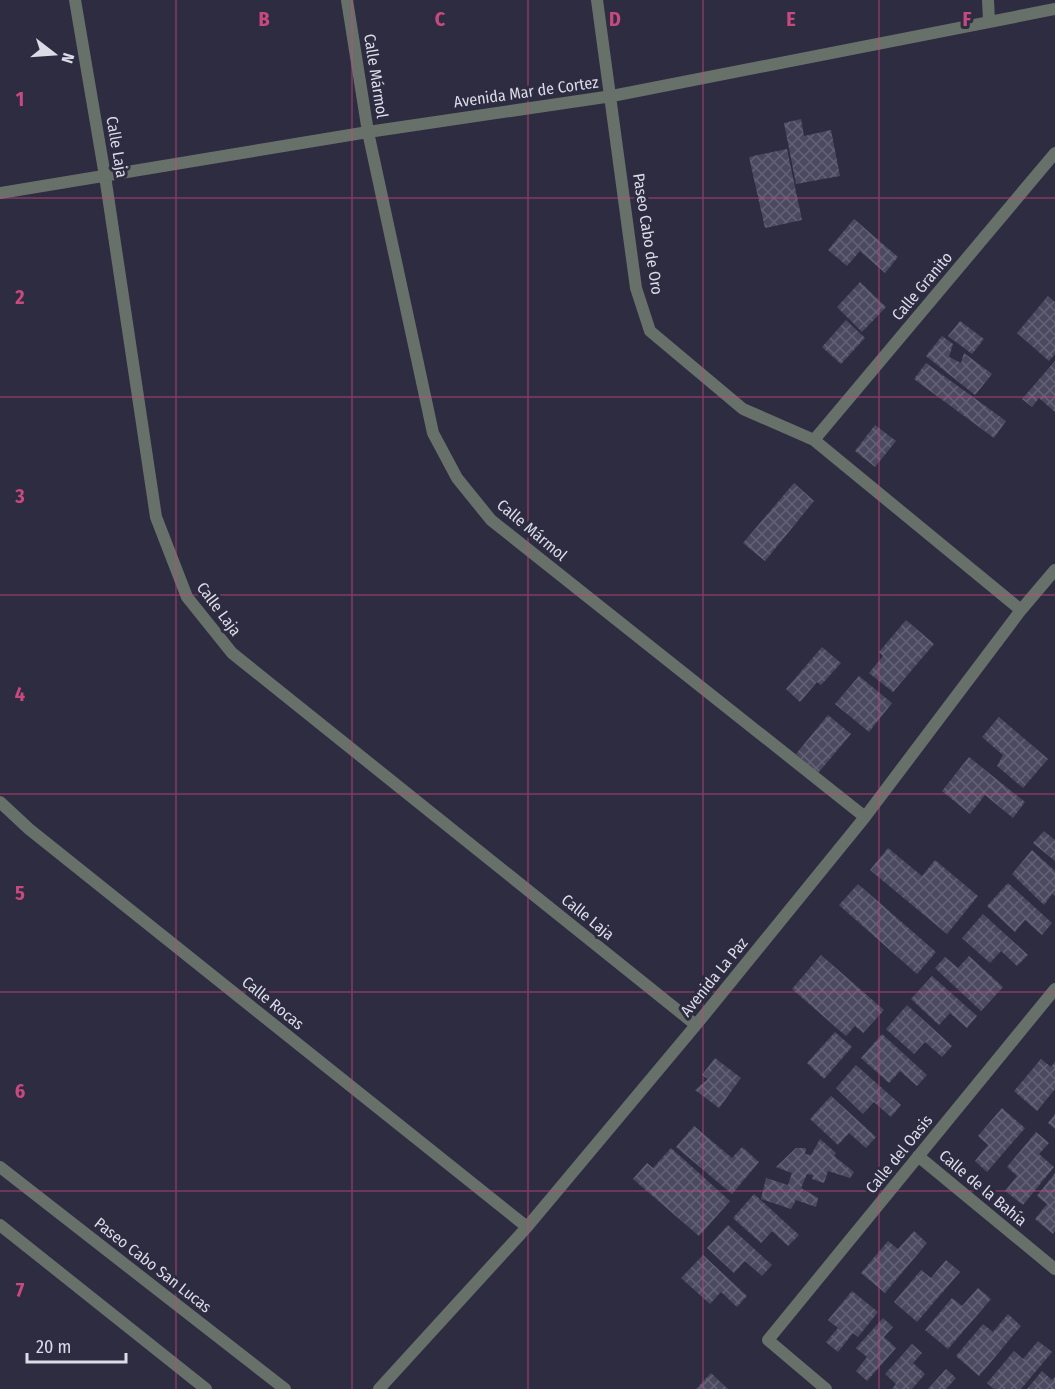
<svg xmlns="http://www.w3.org/2000/svg" width="1055" height="1389" viewBox="0 0 1055 1389" font-family="'Fira Sans Condensed',sans-serif">
<defs>
<pattern id="building-cross-hatch" width="8" height="8" patternUnits="userSpaceOnUse" patternTransform="scale(1.5)"><rect width="8" height="8" fill="#4b495f"/><path d="M0 0l8 8M0 8l8-8" fill="none" stroke="#646376"/></pattern>
</defs>
<rect width="100%" height="100%" fill="#2e2c41"/>
<path fill="url(#building-cross-hatch)" d="M 801,119 L 804,136 L 831,130 L 840,176 L 796,184 L 784,123 Z
M 787,149 L 802,220 L 765,228 L 749,157 Z
M 854,219 L 898,257 L 885,273 L 860,251 L 847,266 L 828,250 Z
M 860,282 L 886,307 L 862,332 L 837,307 Z
M 1048,296 L 1055,302 L 1055,354 L 1049,361 L 1017,333 Z
M 846,320 L 865,338 L 841,364 L 822,347 Z
M 960,321 L 984,339 L 972,354 L 948,336 Z
M 942,336 L 953,344 L 949,357 L 961,363 L 964,353 L 992,374 L 975,395 L 926,356 Z
M 1055,361 L 1055,412 L 1039,398 L 1032,407 L 1022,399 Z
M 926,363 L 1006,421 L 994,438 L 914,379 Z
M 875,425 L 896,441 L 875,467 L 855,451 Z
M 794,483 L 814,501 L 765,561 L 743,543 Z
M 906,620 L 934,644 L 893,692 L 869,673 L 883,656 L 879,652 Z
M 822,647 L 841,663 L 821,685 L 817,682 L 800,702 L 786,689 Z
M 859,676 L 892,703 L 869,732 L 835,704 Z
M 828,715 L 851,734 L 818,773 L 796,754 Z
M 999,717 L 1048,759 L 1023,788 L 997,766 L 1003,755 L 982,737 Z
M 969,757 L 1025,802 L 1013,818 L 985,795 L 970,814 L 942,791 Z
M 1044,831 L 1055,840 L 1055,861 L 1033,843 Z
M 888,848 L 922,876 L 935,860 L 978,896 L 947,934 L 870,870 Z
M 1032,850 L 1055,871 L 1055,896 L 1052,894 L 1044,905 L 1012,874 Z
M 1008,883 L 1052,923 L 1042,935 L 1025,920 L 1015,932 L 987,906 Z
M 858,884 L 936,952 L 917,974 L 839,905 Z
M 983,914 L 1028,955 L 1017,966 L 1001,951 L 990,963 L 962,938 Z
M 821,955 L 884,1010 L 863,1033 L 855,1026 L 846,1036 L 792,989 Z
M 969,956 L 1003,987 L 981,1011 L 935,968 L 945,957 L 958,968 Z
M 932,976 L 977,1016 L 967,1028 L 950,1013 L 939,1025 L 911,999 Z
M 907,1005 L 952,1046 L 942,1057 L 925,1042 L 914,1054 L 886,1029 Z
M 835,1032 L 852,1047 L 824,1079 L 807,1063 Z
M 882,1034 L 927,1075 L 917,1086 L 900,1071 L 889,1083 L 861,1058 Z
M 715,1058 L 741,1078 L 719,1108 L 695,1090 L 708,1079 L 702,1075 Z
M 1041,1059 L 1051,1067 L 1055,1062 L 1055,1089 L 1037,1111 L 1014,1091 Z
M 856,1065 L 901,1105 L 891,1117 L 874,1102 L 863,1114 L 836,1088 Z
M 831,1096 L 876,1137 L 866,1148 L 849,1133 L 838,1145 L 810,1119 Z
M 1002,1108 L 1025,1128 L 987,1172 L 975,1161 L 988,1145 L 978,1136 Z
M 1055,1114 L 1055,1129 L 1048,1123 Z
M 694,1126 L 732,1158 L 742,1147 L 759,1162 L 732,1194 L 676,1147 Z
M 1036,1132 L 1049,1143 L 1039,1154 L 1054,1167 L 1023,1205 L 1005,1191 L 1017,1176 L 1007,1167 Z
M 820,1139 L 836,1153 L 834,1156 L 854,1172 L 850,1178 L 828,1171 L 824,1183 L 812,1179 L 813,1175 L 807,1174 L 801,1188 L 818,1198 L 816,1207 L 796,1200 L 791,1209 L 761,1199 L 766,1178 L 788,1185 L 792,1173 L 776,1167 L 796,1148 L 806,1148 L 805,1154 L 811,1155 Z
M 671,1148 L 730,1201 L 699,1236 L 633,1179 L 647,1163 L 653,1168 Z
M 1055,1173 L 1055,1231 L 1053,1234 L 1035,1219 L 1047,1204 L 1037,1196 Z
M 754,1194 L 799,1235 L 788,1246 L 772,1231 L 761,1243 L 733,1218 Z
M 728,1225 L 772,1265 L 762,1276 L 745,1261 L 734,1273 L 707,1248 Z
M 914,1231 L 927,1243 L 885,1293 L 861,1273 L 888,1241 L 898,1249 Z
M 703,1255 L 747,1296 L 737,1307 L 721,1292 L 710,1304 L 681,1278 Z
M 946,1260 L 960,1272 L 917,1322 L 894,1302 L 921,1270 L 931,1278 Z
M 978,1288 L 991,1299 L 948,1349 L 925,1330 L 952,1298 L 962,1306 Z
M 852,1291 L 878,1312 L 858,1337 L 853,1333 L 838,1352 L 826,1342 L 838,1328 L 828,1320 Z
M 1008,1314 L 1021,1326 L 979,1376 L 956,1356 L 983,1324 L 993,1332 Z
M 883,1318 L 893,1327 L 884,1337 L 896,1348 L 867,1381 L 856,1371 L 867,1357 L 856,1348 Z
M 1038,1341 L 1052,1352 L 1021,1389 L 994,1389 L 987,1383 L 1014,1351 L 1023,1359 Z
M 912,1344 L 922,1353 L 913,1363 L 925,1374 L 912,1389 L 892,1389 L 896,1384 L 885,1374 Z
M 946,1369 L 956,1378 L 946,1389 L 928,1389 Z
M 1042,1371 L 1052,1380 L 1055,1377 L 1055,1389 L 1027,1389 Z
M 711,1373 L 728,1389 L 696,1389 Z"/>
<g fill="none" stroke-linecap="round" stroke-linejoin="round">
<path stroke="#67716a" stroke-width="12" d="M 75,0 L 105,176 L 156,517 L 187,597 L 232,653 L 696,1025
M 347,0 L 368,132 L 433,433 L 457,478 L 491,520 L 865,817
M 597,0 L 636,288 L 650,331 L 743,409 L 814,440 L 1021,610
M 988,0 L 989,21
M 0,193 L 368,132 L 612,96 L 1055,9
M 814,440 L 1055,153
M 0,802 L 29,829 L 527,1227
M 918,1156 L 1055,1269
M 379,1389 L 527,1227 L 696,1025 L 865,817 L 1021,610 L 1055,570
M 826,1389 L 768,1340 L 1055,989"/>
<path stroke="#67716a" stroke-width="12" d="M 0,1167 L 285,1389
M 0,1225 L 206,1389"/>
</g>
<path fill="none" stroke="#c8497e" stroke-width="1.5" stroke-opacity="0.55" d="M 176,0 L 176,1389M 352,0 L 352,1389M 528,0 L 528,1389M 703,0 L 703,1389M 879,0 L 879,1389M 0,198 L 1055,198M 0,397 L 1055,397M 0,595 L 1055,595M 0,794 L 1055,794M 0,992 L 1055,992M 0,1191 L 1055,1191"/>
<g text-anchor="middle" dominant-baseline="central" stroke-width="6" stroke-linejoin="round" paint-order="stroke">
<g font-size="16" fill="#dcdce9" stroke="#2e2c41">
<text transform="translate(376 76) rotate(81)">Calle Mármol</text>
<text transform="translate(526 92) rotate(-8)">Avenida Mar de Cortez</text>
<text transform="translate(117 147) rotate(80)">Calle Laja</text>
<text transform="translate(648 234) rotate(81)">Paseo Cabo de Oro</text>
<text transform="translate(922 286) rotate(-50)">Calle Granito</text>
<text transform="translate(532 530) rotate(40)">Calle Mármol</text>
<text transform="translate(219 609) rotate(53)">Calle Laja</text>
<text transform="translate(588 917) rotate(39)">Calle Laja</text>
<text transform="translate(714 977) rotate(-51)">Avenida La Paz</text>
<text transform="translate(273 1003) rotate(39)">Calle Rocas</text>
<text transform="translate(899 1154) rotate(-51)">Calle del Oasis</text>
<text transform="translate(983 1188) rotate(40)">Calle de la Bahía</text>
<text transform="translate(153 1265) rotate(38)">Paseo Cabo San Lucas</text>
</g>
</g>
<g font-size="20" text-anchor="middle" font-weight="bold" fill="#c8497e" stroke="#2e2c41" stroke-width="6" stroke-linejoin="round" paint-order="stroke">
<text x="264" y="26">B</text>
<text x="440" y="26">C</text>
<text x="615" y="26">D</text>
<text x="791" y="26">E</text>
<text x="967" y="26">F</text>
<text x="20" y="106">1</text>
<text x="20" y="304">2</text>
<text x="20" y="503">3</text>
<text x="20" y="701">4</text>
<text x="20" y="900">5</text>
<text x="20" y="1098">6</text>
<text x="20" y="1297">7</text>
</g>
<g transform="translate(54 54) rotate(107)" stroke="#2e2c41" stroke-width="4.5" paint-order="stroke">
<path d="M0-4.5L10 22L0 15L-10 22Z" fill="#dcdce9"/>
<text y="-9" font-size="16" font-weight="bold" text-anchor="middle" fill="#dcdce9">N</text>
</g>
<path d="M27 1353v9h99v-9" fill="none" stroke="#dcdce9" stroke-width="3"/>
<text x="36" y="1353" font-size="18" fill="#dcdce9" stroke="#2e2c41" stroke-width="4.5" paint-order="stroke">20 m</text>
</svg>
